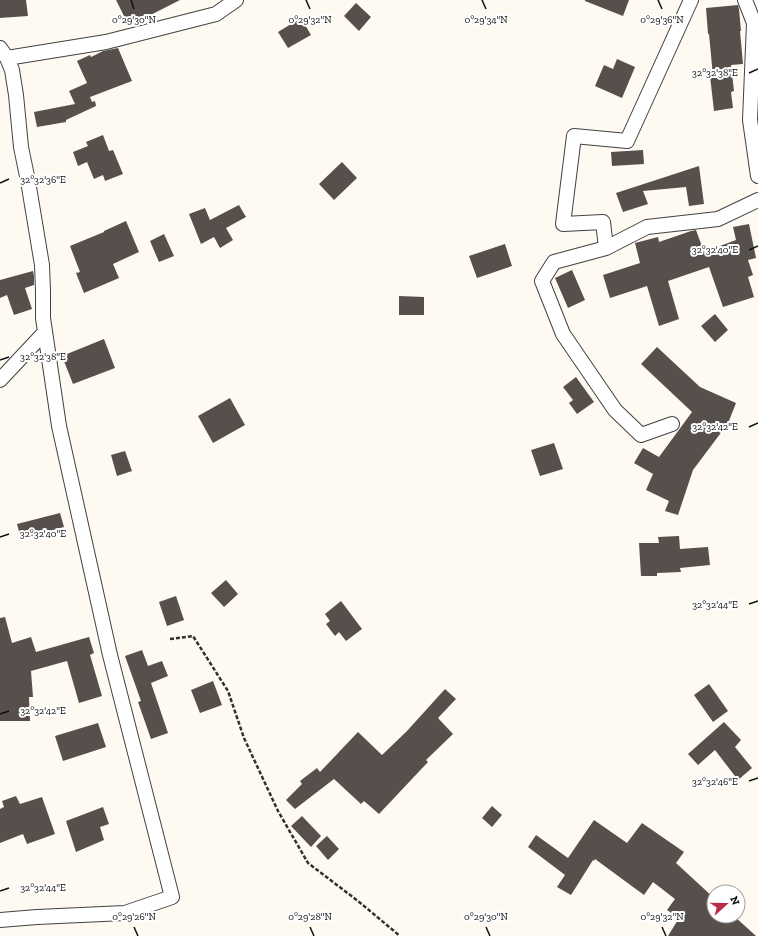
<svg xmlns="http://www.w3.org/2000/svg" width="758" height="936" viewBox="0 0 758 936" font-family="'Zilla Slab',serif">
<rect width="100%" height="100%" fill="#fefaf2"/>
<path fill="#574f4c" d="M 0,0 L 26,0 L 28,16 L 0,18 Z
M 116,0 L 180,0 L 129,26 Z
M 585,0 L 629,0 L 623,16 L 585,1 Z
M 356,3 L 371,17 L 359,31 L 344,16 Z
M 738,5 L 739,9 L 741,31 L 740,31 L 743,64 L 731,65 L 734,91 L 731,92 L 733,108 L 714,111 L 710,76 L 713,76 L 709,34 L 708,34 L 706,8 Z
M 301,18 L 311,35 L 288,48 L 278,32 Z
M 118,48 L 132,81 L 90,97 L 92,102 L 95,101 L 96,106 L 66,120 L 66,122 L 37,127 L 34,112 L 75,104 L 69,91 L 87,83 L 77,61 L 90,55 L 91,57 L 103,51 Z
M 617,59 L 635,67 L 622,98 L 595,86 L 604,65 L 613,69 Z
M 103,135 L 109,151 L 113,150 L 123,174 L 105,181 L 103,175 L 94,179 L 87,162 L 78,166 L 73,152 L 88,146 L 86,142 Z
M 643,150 L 644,164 L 612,166 L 611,152 Z
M 342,162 L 357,178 L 334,200 L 319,184 Z
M 699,166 L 704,204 L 689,206 L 686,187 L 643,191 L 648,204 L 623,212 L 616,193 Z
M 239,205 L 246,217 L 226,228 L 233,240 L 220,248 L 214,237 L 201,244 L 189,214 L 205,208 L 210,220 Z
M 126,221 L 139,252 L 113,264 L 119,278 L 84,293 L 76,273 L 80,272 L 70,246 L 104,232 L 104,231 Z
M 749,224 L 756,258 L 748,260 L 753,275 L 748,277 L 754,297 L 723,307 L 709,267 L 668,281 L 679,319 L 659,326 L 647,286 L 610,298 L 603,275 L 640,263 L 635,243 L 658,237 L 659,242 L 691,231 L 696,230 L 704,252 L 736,240 L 733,227 Z
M 164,234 L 174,256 L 159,262 L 150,241 Z
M 505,244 L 512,266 L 477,278 L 469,256 Z
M 572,270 L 585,300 L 568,308 L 555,278 Z
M 33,271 L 34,276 L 34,285 L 25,288 L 32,309 L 14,315 L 7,295 L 0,298 L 0,280 Z
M 399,296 L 424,297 L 424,315 L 399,315 Z
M 715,314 L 728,330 L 715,342 L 701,326 Z
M 104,339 L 115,368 L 73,384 L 62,356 Z
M 657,347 L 700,387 L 736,403 L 725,431 L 723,430 L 693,470 L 678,515 L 665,511 L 669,501 L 646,490 L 653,474 L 634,463 L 643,448 L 659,457 L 692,412 L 641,364 Z
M 576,377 L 594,402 L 577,414 L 569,403 L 573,400 L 563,387 Z
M 230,398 L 245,425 L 213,443 L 198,416 Z
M 554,443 L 563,469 L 540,476 L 531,450 Z
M 125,451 L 132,471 L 117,476 L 111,455 Z
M 60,513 L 64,527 L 21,539 L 17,524 Z
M 679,536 L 680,549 L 708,547 L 710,565 L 680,568 L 681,572 L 657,573 L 657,576 L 641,576 L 639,543 L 659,543 L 658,537 Z
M 226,580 L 238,594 L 224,607 L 211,593 Z
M 176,596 L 184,620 L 167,626 L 159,602 Z
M 341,601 L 362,629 L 346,641 L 339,632 L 335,636 L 326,624 L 330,621 L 325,614 Z
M 5,617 L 12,643 L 31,637 L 36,652 L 89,637 L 94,653 L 90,655 L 102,696 L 79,703 L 67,661 L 31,671 L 33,697 L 29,697 L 30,721 L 0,721 L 0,618 Z
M 142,650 L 148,666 L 162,661 L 168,676 L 151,683 L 168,733 L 151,739 L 138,702 L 141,701 L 125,656 Z
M 213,681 L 222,705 L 200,713 L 191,690 Z
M 709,684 L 728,711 L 713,722 L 694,695 Z
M 445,689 L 456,699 L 438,718 L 453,734 L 426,760 L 428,762 L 379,814 L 364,801 L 361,804 L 334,779 L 295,809 L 286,800 L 302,784 L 300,781 L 317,768 L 320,772 L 358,732 L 382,755 L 407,731 Z
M 724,722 L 741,740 L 735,747 L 752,768 L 738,780 L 715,750 L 698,765 L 688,754 Z
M 98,723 L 106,747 L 63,761 L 55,736 Z
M 16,796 L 20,804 L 42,797 L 55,834 L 27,844 L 23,834 L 0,843 L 0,809 L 4,807 L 2,801 Z
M 492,806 L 502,815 L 492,827 L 482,818 Z
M 103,807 L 109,824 L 100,827 L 104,840 L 76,852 L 66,821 Z
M 302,816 L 321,836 L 311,847 L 291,826 Z
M 594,820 L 627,843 L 642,823 L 684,852 L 676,863 L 714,898 L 714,916 L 734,916 L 756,936 L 668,936 L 679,918 L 667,910 L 675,899 L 653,882 L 644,895 L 595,859 L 594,861 L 593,860 L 571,895 L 557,887 L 565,875 L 528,847 L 536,835 L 568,858 Z
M 327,836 L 339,849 L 328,860 L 316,846 Z"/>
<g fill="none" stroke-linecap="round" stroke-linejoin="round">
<g stroke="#424242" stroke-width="16">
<path id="street" d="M 745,0 L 754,23 L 750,120 L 758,176
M 0,48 L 7,58 L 12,70 L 16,95 L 21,147 L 28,181 L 42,265 L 43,291 L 43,318 L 59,426 L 110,655 L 172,897 L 125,913 L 37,917 L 0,920
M 7,58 L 106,42 L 216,14 L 236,0
M 606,248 L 647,227 L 718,219 L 758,200
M 0,380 L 45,332
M 672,424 L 641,435 L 615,410 L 563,334 L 542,281 L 554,262 L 606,248 L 603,222 L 563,224 L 574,136 L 627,141 L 691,0"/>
</g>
<path stroke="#313131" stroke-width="2.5" stroke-dasharray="4 2" stroke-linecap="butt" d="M 170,639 L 193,636 L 228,691 L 244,738 L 278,811 L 308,863 L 358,901 L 400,936"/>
<use href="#street" stroke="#fff" stroke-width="14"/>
</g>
<path fill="none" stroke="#0f0f0f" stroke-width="1.5" d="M 131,0 L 134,9M 306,0 L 310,9M 482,0 L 486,9M 658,0 L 662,9M 749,73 L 758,69M 0,183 L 9,179M 749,250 L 758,246M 0,360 L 9,357M 749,427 L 758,423M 0,537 L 9,534M 749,604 L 758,601M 0,714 L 9,711M 749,781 L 758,778M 0,891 L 9,888M 134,927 L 138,936M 310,927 L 314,936M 486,927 L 490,936M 662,927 L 666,936"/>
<g font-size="10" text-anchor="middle" fill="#0f0f0f" stroke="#fff" stroke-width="4" stroke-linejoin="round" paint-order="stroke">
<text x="134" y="23">0°29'30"N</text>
<text x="310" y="23">0°29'32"N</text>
<text x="486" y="23">0°29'34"N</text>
<text x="662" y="23">0°29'36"N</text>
<text x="715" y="76">32°32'38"E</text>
<text x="43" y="183">32°32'36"E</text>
<text x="715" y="253">32°32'40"E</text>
<text x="43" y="360">32°32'38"E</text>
<text x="715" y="430">32°32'42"E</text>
<text x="43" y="537">32°32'40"E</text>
<text x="715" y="608">32°32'44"E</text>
<text x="43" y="714">32°32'42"E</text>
<text x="715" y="785">32°32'46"E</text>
<text x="43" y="891">32°32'44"E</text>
<text x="134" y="920">0°29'26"N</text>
<text x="310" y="920">0°29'28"N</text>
<text x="486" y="920">0°29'30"N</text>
<text x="662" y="920">0°29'32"N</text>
</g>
<g transform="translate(726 904) rotate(69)"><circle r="19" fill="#ffffff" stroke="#9f9f9f"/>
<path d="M0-3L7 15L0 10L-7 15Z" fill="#b82e46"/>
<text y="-6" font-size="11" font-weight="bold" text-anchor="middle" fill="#0f0f0f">N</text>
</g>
</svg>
